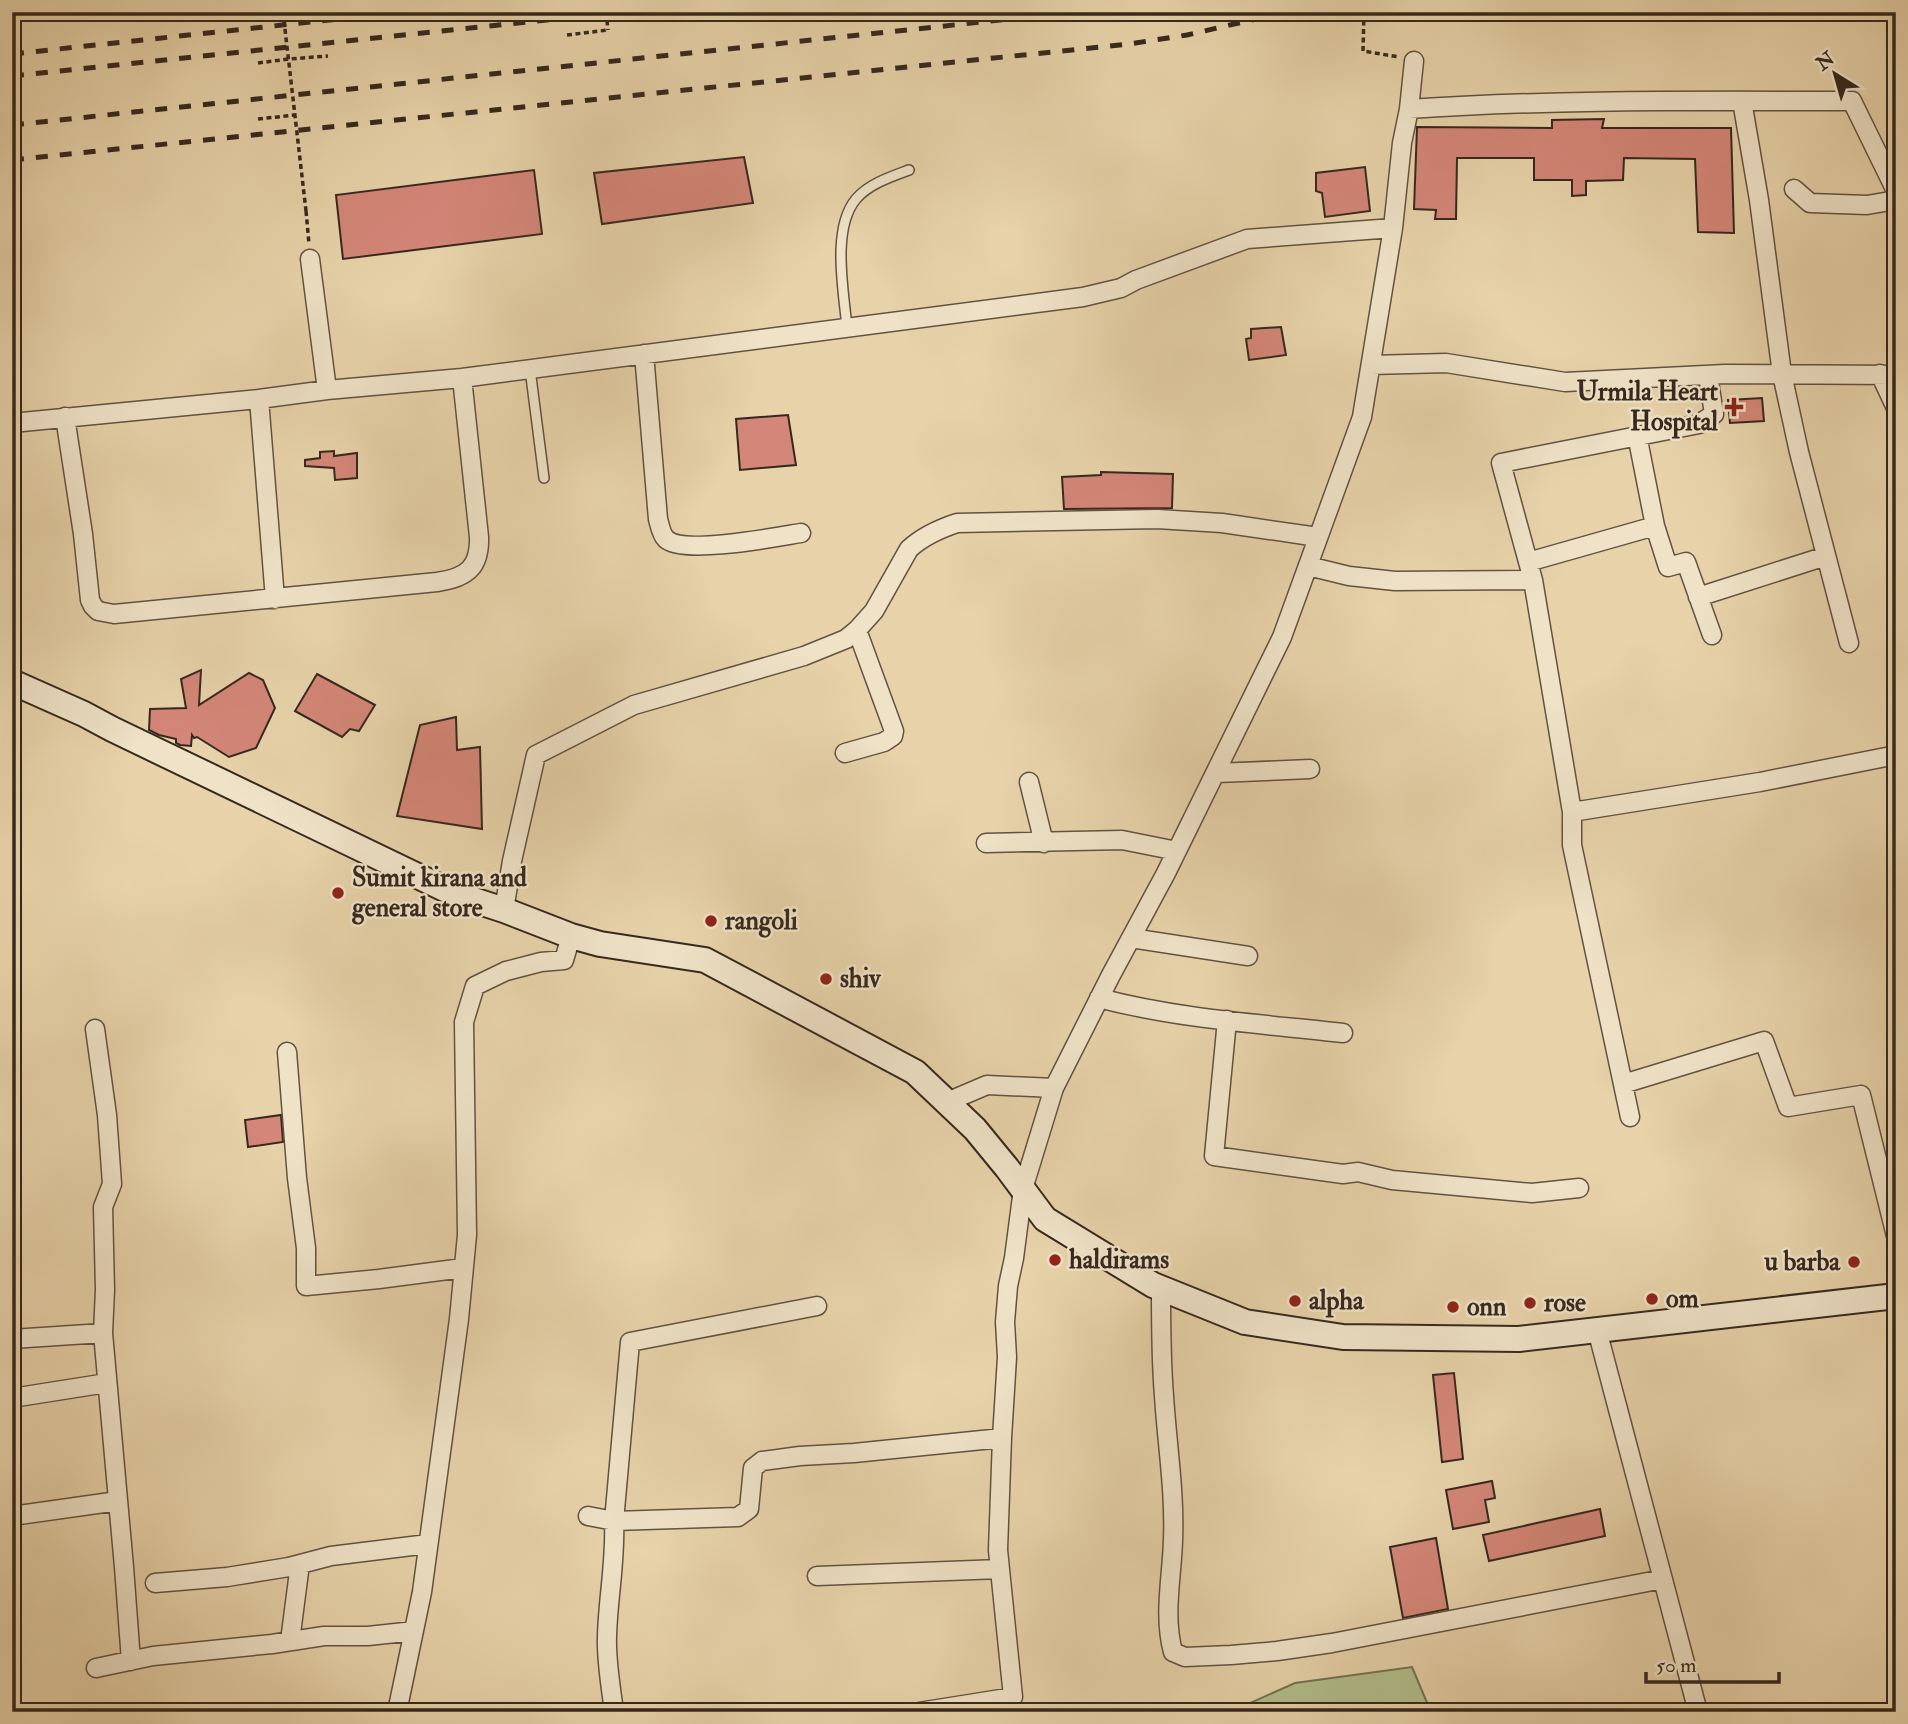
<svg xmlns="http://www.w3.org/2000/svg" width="1908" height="1724" viewBox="0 0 1908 1724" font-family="'IM FELL Double Pica',serif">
<rect width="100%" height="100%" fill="#e7d2a9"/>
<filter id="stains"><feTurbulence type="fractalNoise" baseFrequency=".00286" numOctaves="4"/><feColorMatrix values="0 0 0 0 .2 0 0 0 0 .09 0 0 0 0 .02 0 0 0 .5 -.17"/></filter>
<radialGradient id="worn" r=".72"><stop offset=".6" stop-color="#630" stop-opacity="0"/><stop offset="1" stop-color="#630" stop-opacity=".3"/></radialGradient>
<path fill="#b1bd8b" stroke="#747255" stroke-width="2" d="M 1412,1667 L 1431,1712 L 1230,1712 L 1295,1683 Z"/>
<path fill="#d48678" stroke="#36281f" stroke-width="2" d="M 1604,119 L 1602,128 L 1731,128 L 1734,233 L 1698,232 L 1695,159 L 1624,158 L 1623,180 L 1586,181 L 1586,195 L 1572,196 L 1572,180 L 1534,180 L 1534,158 L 1457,158 L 1456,219 L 1435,219 L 1436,210 L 1414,209 L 1417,127 L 1552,128 L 1552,120 Z
M 744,157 L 753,203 L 602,224 L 594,173 Z
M 1365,167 L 1370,211 L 1325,217 L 1322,193 L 1316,191 L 1316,173 Z
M 534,170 L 542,234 L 343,259 L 336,195 Z
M 1281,327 L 1286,355 L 1249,360 L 1246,339 L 1251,338 L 1251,329 Z
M 1762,398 L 1764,421 L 1730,423 L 1728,400 Z
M 788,415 L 796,465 L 740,470 L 736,419 Z
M 334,451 L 334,456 L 357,453 L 357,478 L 335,480 L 334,468 L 305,466 L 305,460 L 320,458 L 320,452 Z
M 1101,472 L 1173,474 L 1172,508 L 1064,509 L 1062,477 L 1101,475 Z
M 201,670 L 199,705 L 249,673 L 263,680 L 275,708 L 256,748 L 229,757 L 197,737 L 194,738 L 192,735 L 191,746 L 180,745 L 176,743 L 176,739 L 159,735 L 149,730 L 150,709 L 186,708 L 181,679 Z
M 317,674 L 375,705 L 359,731 L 350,729 L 342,737 L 295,711 Z
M 456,717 L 457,750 L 480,747 L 482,829 L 397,816 L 420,725 Z
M 281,1115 L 283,1142 L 248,1147 L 245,1120 Z
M 1454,1373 L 1463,1459 L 1442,1462 L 1433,1375 Z
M 1492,1481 L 1495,1498 L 1485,1500 L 1489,1522 L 1453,1529 L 1446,1490 Z
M 1600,1509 L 1605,1536 L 1489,1561 L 1483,1535 Z
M 1436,1538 L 1448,1609 L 1403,1618 L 1390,1547 Z"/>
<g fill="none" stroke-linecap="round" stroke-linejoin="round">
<g stroke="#625242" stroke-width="12">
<path id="service" d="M 847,328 C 844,292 831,229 856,199 C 869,184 890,177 909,170
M 530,369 L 544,478"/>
</g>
<g stroke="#625242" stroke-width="21">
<path id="minor" d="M 1742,101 L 1759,200 L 1782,374 L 1799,452 L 1849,643
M 1409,109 L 1414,61
M 1794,189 L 1810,203 L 1867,205 L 1896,200
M 310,259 L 327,390
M 644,354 L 658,519 C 660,526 661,534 666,539 C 683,555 776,537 801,533
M 1371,365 L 1446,363 L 1565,382 L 1725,374 L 1896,375
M 1880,374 L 1896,408
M 259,399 L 275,599
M 65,417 L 83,534 L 90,600 L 93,606 L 98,611 L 114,614 L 437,582 C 467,578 480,567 479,537 L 462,378
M 12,423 L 259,399 L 327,390 L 462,378 L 1083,297 L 1121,288 L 1136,280 L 1247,239 L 1393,228
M 1637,435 L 1655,526 L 1668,567 L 1686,562 L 1712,635
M 1528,562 L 1655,526
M 1308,566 L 1349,576 L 1395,581 L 1533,580
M 1698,597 L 1826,556
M 845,753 L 884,742 L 893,736 L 894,731 L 857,630
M 1217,773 L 1310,769
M 1029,782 L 1044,843
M 1572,812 L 1760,782 L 1896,755
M 986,843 L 1122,840 L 1177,851
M 504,910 L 512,861 L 536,755 L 634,705 L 804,656 L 846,639 L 857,630 L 874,611 L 909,549 C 923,536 939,529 957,523 L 1157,519 L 1222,523 L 1318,537
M 1131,938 L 1248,956
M 1099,998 C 1178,1019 1262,1024 1343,1033
M 1227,1020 L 1214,1156 L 1343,1174 L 1358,1172 L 1392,1180 L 1532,1193 L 1579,1188
M 95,1029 L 107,1115 L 112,1184 L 103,1207 L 105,1290 L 103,1333 L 124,1567 L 131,1661
M 287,1052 L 297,1178 L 306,1248 L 306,1286 L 379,1279 L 463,1268
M 1623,1084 L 1764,1041 L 1788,1107 L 1861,1095 L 1896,1236
M 947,1102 L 987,1085 L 1054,1088
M 1630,1117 L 1572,845 L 1572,812 L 1533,580 L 1501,463 L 1699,424 L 1714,414 L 1708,375
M 1161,1289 C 1161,1324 1161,1360 1164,1396 C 1167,1444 1175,1492 1173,1540 C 1172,1577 1163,1615 1173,1652 L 1185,1657 L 1231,1655 L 1277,1651 L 1332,1643 L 1663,1579
M 1597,1330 L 1698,1712
M 12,1339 L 103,1333
M 12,1398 L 107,1383
M 12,1516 L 118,1501
M 588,1516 L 614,1521 L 738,1517 L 749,1509 L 753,1468 L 762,1461 L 800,1456 L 854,1453 L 1002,1438
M 817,1576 L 1000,1569
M 155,1583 L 227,1577 L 289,1567 L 331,1556 L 428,1544
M 290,1641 L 300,1564
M 96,1668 L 153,1656 L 272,1644 L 324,1636 L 368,1636 L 414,1631
M 397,1712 L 422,1592 L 459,1319 L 467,1235 L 464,1022 L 475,986 L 506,971 L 541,962 L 564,960 L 571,936
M 614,1712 C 611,1687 606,1661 607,1636 C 608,1597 616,1560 614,1521 L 630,1342 L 817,1306
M 919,1712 L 1013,1697 L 998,1550 L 1002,1438 L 1007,1357 L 1005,1322 L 1008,1286 L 1014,1258 L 1023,1189 L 1054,1088 L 1111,975 L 1166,873 L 1282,637 L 1362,417 L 1393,228 L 1402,143 L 1409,109 C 1557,99 1704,101 1852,101 L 1896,191"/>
</g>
<g stroke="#36281f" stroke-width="28">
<path id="secondary" d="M 12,682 L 84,714 L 112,729 L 455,894 L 504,910 L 571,936 L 600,944 L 705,960 L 915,1072 L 975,1129 L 1007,1168 L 1045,1219 L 1153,1285 L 1245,1322 L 1343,1337 L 1519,1339 L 1896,1296"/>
</g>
<path stroke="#36281f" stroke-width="3.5" stroke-dasharray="5 3.5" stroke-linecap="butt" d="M 1364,12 L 1363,51 L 1399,57
M 567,35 L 608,30
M 258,63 L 289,59 L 328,56
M 258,119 L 295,115
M 306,211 L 309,244"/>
<use href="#service" stroke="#efe2c7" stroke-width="9"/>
<use href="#minor" stroke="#efe2c7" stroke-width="18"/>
<use href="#secondary" stroke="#efe2c7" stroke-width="24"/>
<path stroke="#36281f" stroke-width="5" stroke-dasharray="12 12" stroke-linecap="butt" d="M 12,54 L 404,12
M 12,76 L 622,12
M 12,125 L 1076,12
M 12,160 L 1129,44 L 1187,35 L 1286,12"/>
<path stroke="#36281f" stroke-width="3.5" stroke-dasharray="5 3.5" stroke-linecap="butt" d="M 283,12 L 306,211
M 606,12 L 608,30"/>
</g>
<g fill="#8f2418" stroke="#efe2c7" stroke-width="2.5">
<path d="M1730.5 396.5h7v7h7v7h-7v7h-7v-7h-7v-7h7z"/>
<circle cx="338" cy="893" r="7"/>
<circle cx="711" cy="921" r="7"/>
<circle cx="826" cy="979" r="7"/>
<circle cx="1055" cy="1260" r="7"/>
<circle cx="1854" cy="1262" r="7"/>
<circle cx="1652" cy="1299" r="7"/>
<circle cx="1295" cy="1301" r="7"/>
<circle cx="1530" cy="1303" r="7"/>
<circle cx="1453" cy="1307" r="7"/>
</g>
<g text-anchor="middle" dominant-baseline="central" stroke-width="5" stroke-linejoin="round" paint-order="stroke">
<g font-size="26" font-weight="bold" fill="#36281f" stroke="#efe2c7" text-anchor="start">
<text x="1718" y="392" text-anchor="end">Urmila Heart<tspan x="1718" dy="30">Hospital</tspan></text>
<text x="352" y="878">Sumit kirana and<tspan x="352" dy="30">general store</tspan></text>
<text x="725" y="921">rangoli</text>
<text x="840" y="979">shiv</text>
<text x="1069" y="1260">haldirams</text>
<text x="1840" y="1262" text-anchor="end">u barba</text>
<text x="1666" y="1299">om</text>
<text x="1309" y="1301">alpha</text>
<text x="1544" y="1303">rose</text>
<text x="1467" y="1307">onn</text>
</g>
</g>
<rect width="1908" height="1724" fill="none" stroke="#e7d2a9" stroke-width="42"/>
<rect x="14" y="14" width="1880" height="1696" fill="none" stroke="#36281f" stroke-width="3.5"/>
<rect x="21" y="21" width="1866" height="1682" fill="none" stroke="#36281f" stroke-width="2"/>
<g transform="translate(1835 74) rotate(323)" stroke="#efe2c7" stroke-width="5" paint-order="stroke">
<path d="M0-5L12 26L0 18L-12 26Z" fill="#36281f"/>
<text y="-10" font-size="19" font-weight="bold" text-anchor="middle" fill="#36281f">N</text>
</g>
<path d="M1646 1672v10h133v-10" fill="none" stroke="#36281f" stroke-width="3.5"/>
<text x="1656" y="1672" font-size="21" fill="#36281f" stroke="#efe2c7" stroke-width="5" paint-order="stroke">50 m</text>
<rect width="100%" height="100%" filter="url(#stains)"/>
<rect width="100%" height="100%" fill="url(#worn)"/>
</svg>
